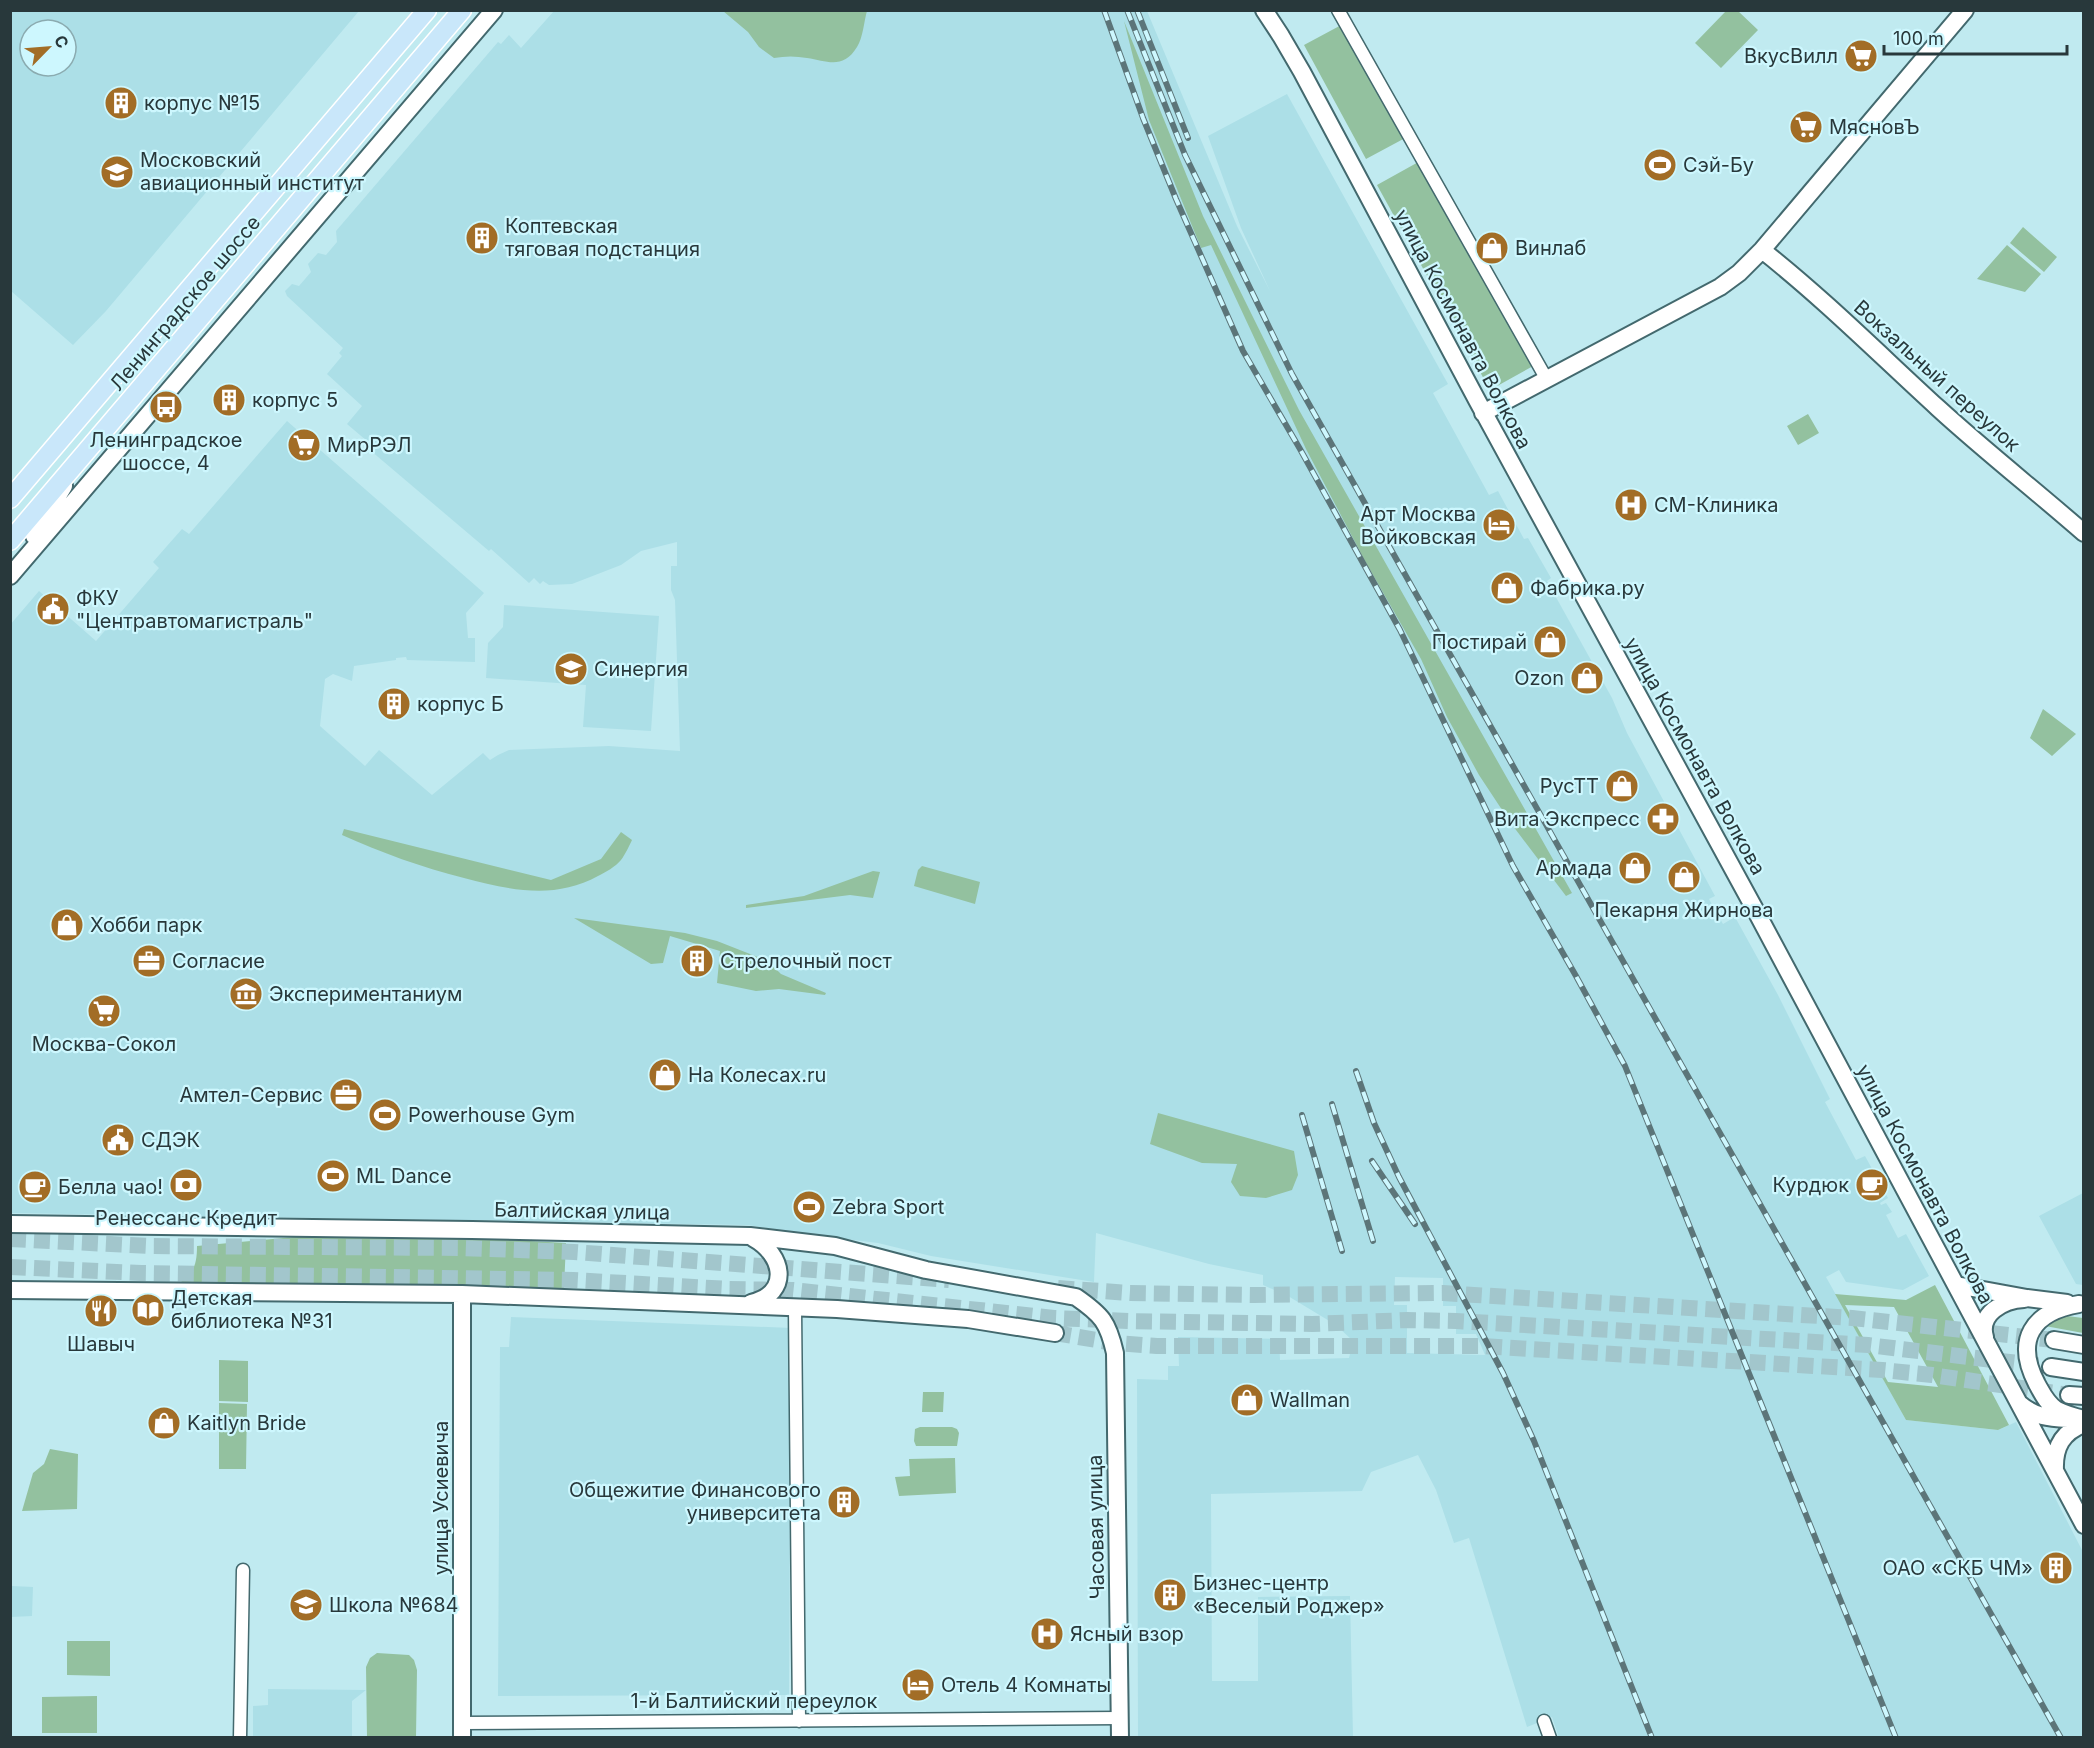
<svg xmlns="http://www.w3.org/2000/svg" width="2094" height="1748" viewBox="0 0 2094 1748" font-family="Inter,sans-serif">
<rect width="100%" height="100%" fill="#c0eaf0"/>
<path fill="#acdfe7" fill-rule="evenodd" d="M 11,11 L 359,11 L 106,311 L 73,345 L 11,291 ZM 30,30 L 66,30 L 66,66 L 30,66 Z
M 554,11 L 1147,11 L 1237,226 L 1270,291 L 1241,228 L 1208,136 L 1287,94 L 1448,384 L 1433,393 L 1489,495 L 1498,491 L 1524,539 L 1528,538 L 1551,578 L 1547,581 L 1612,698 L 1627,733 L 1715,896 L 1709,899 L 1719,917 L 1723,924 L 1735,917 L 1778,995 L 1830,1099 L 1825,1102 L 1856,1160 L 1865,1156 L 1888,1198 L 1880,1203 L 1881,1205 L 1886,1203 L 1892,1212 L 1886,1215 L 1898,1238 L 1906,1234 L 1929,1276 L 1903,1290 L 1846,1282 L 1839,1270 L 1826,1277 L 1906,1420 L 1998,1430 L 2016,1422 L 2083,1552 L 2083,1737 L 1559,1738 L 1552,1717 L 1527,1727 L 1469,1538 L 1454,1543 L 1436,1490 L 1418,1455 L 1371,1472 L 1362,1491 L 1211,1494 L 1212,1681 L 1258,1681 L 1258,1597 L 1350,1596 L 1353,1737 L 1138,1737 L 1137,1379 L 1168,1380 L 1168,1366 L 1179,1366 L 1178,1337 L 1279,1339 L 1280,1360 L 1349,1358 L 1353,1341 L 1336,1325 L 1288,1296 L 1263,1285 L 1263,1275 L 1209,1264 L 1096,1233 L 1094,1282 L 931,1256 L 878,1243 L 812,1235 L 748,1225 L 11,1213 L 10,625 L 39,591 L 96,641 L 159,568 L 153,562 L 167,546 L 182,529 L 189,534 L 287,421 L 484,593 L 466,613 L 468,638 L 475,638 L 475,662 L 407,660 L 406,657 L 396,658 L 396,660 L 354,666 L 352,681 L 333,674 L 325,679 L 320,726 L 365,766 L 379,750 L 432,795 L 483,753 L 490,760 L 498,755 L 509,750 L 609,746 L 680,751 L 675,600 L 671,590 L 671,566 L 677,566 L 677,542 L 641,551 L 621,565 L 572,584 L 549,585 L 543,581 L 540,584 L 534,578 L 529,583 L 491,549 L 489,551 L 364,445 L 367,441 L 347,424 L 362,406 L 327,374 L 342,356 L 339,353 L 343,348 L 287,296 L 285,291 L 292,284 L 299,286 L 311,272 L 308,264 L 318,253 L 326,255 L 337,242 L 336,231 L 498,42 L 501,44 L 509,35 L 521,48 ZM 1395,1277 L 1443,1278 L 1443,1306 L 1456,1306 L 1456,1334 L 1476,1334 L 1485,1355 L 1407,1353 L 1407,1305 L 1394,1305 Z
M 504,605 L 659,616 L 651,731 L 583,727 L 586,685 L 486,678 L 488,643 L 503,627 Z
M 2083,1193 L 2083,1285 L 2076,1284 L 2039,1216 Z
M 511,1317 L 791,1328 L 789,1695 L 498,1696 L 500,1347 L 509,1347 Z
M 12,1533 L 12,1586 L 33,1587 L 32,1616 L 11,1617 L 10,1534 Z
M 268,1689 L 366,1690 L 352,1701 L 352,1737 L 253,1737 L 253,1706 L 268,1705 Z"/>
<path fill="#93c19f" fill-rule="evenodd" d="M 723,11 L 867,11 C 864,21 863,38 857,47 C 843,70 827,61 807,58 C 796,56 785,56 774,58 L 759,47 L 748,32 Z
M 1726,11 L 1738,11 L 1758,30 L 1721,68 L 1695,43 Z
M 1124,21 L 1203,216 L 1299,410 L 1572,893 L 1566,896 L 1510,822 L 1479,775 L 1447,717 L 1421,659 L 1365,561 L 1306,449 L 1211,245 L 1201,248 L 1149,120 Z
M 1345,23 L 1407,137 L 1366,159 L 1304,45 Z
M 1422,160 L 1535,365 L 1490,390 L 1377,185 Z
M 2023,227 L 2057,257 L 2044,272 L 2010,243 Z
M 2007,245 L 2041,274 L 2025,292 L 1977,279 Z
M 1808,414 L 1819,433 L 1798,445 L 1787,426 Z
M 2043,709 L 2076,734 L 2052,756 L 2030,738 Z
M 344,829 L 551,880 L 601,859 L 621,832 L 632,840 C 629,846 625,855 621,860 C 615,867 606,872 598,876 C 555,900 509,890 464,878 C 421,867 382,853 342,835 Z
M 922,866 L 980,882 L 975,904 L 914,886 L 918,870 Z
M 873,871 L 880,872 L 873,898 L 850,895 L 746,908 L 746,905 L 804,896 Z
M 574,918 L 685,933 L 717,941 L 768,961 L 781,974 L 826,993 L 825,995 L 779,989 L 756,991 L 717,983 L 720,951 L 670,936 L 663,963 L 651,964 Z
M 1158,1113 L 1294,1151 L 1298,1175 L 1292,1190 L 1266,1198 L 1240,1196 L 1231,1182 L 1237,1164 L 1202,1163 L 1150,1144 Z
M 326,1234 L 428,1235 L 566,1243 L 564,1288 L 178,1284 C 194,1274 197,1264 197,1246 Z
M 1935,1285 L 2009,1425 L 1998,1430 L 1906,1420 L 1835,1294 L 1906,1300 ZM 1845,1305 L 1894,1307 L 1938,1387 L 1888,1382 Z
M 2067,1316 L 2083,1318 L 2083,1333 L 2045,1326 L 2052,1321 Z
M 219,1360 L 248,1361 L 248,1402 L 219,1401 Z
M 923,1392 L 944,1392 L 943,1412 L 922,1412 Z
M 219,1403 L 247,1404 L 246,1469 L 219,1469 Z
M 920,1427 L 952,1427 L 957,1429 L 959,1433 L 957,1446 L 916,1446 L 914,1441 L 915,1429 Z
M 50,1449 L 78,1454 L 77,1509 L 22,1511 L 33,1473 L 44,1464 Z
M 955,1458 L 956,1493 L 899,1496 L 895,1477 L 910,1476 L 909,1459 Z
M 67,1641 L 110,1641 L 110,1676 L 67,1675 Z
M 377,1653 L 409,1655 L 414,1660 L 417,1670 L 416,1737 L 367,1737 L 366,1667 L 370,1658 Z
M 97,1696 L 97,1733 L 42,1733 L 42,1697 Z"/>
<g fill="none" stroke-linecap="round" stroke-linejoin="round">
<path stroke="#a2c6cc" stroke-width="16" stroke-dasharray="16 8" stroke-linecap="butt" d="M 10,1239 L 149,1246 L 462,1248 L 574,1252 L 949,1280
M 10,1267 L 141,1273 L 573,1280 L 729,1289 L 793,1290 L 1054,1318 L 1128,1321 L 1312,1324 L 1407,1320 L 1456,1321 L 1868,1345 L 2051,1367
M 1058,1288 L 1130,1293 L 1254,1295 L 1443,1293 L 1852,1318 L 2054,1340
M 1055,1333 L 1114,1343 L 1157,1346 L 1481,1346 L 1882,1370 L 1932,1375 L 2069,1395"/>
<g stroke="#43696e" stroke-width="15">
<path id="street" d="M 1338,10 L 1546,378
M 795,1308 L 799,1721
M 1544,1721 L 1550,1738
M 462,1723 L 1120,1718
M 240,1738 L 243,1570"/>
</g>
<g stroke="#43696e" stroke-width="20">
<path id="secondary" d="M 1264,10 L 1281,36 L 1302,72 L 1478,402 L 1758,915 L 2084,1525
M 1762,250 C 1824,299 1880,355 1938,408 C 1985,451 2036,491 2084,533
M 1483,413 L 1720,287 L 1739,273 L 1762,250 L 1965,10
M 34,536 L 64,486
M 10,576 L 494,10
M 10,1224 L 472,1230 L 750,1236 L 835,1246 L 926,1270 L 1076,1297 C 1102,1315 1108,1322 1115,1353 L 1120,1738
M 1956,1285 L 2027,1298 L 2067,1303
M 10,1290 L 462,1294 L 837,1309 L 968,1319 L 1055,1333
M 462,1294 L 462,1738
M 751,1303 C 791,1293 784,1255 753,1238
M 2079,1304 C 2032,1312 2014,1340 2037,1384 C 2042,1393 2047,1404 2057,1410 C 2065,1414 2075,1417 2084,1419
M 1985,1337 C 1978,1314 2003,1300 2024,1299
M 2054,1340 L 2084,1345
M 2051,1367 L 2084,1372
M 2069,1395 L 2084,1396
M 2020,1404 C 2035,1417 2049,1418 2068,1419
M 2055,1470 C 2054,1448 2062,1432 2084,1424"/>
</g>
<g stroke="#fff" stroke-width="21">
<path id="primary" d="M 10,499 L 427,10
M 10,541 L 462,10"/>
</g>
<use href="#street" stroke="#fff" stroke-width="12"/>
<use href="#secondary" stroke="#fff" stroke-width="16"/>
<use href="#primary" stroke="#c9e7fa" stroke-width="18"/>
<g stroke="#5c7579" stroke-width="6">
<path id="rail" d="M 1104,10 L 1143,118 L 1176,199 L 1243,351 L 1300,449 L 1400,630 L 1513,866 L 1576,976 L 1625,1066 L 1896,1738
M 1127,10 L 1185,155 L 1292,374 L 2061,1738
M 1137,10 L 1188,138
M 1356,1071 L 1374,1123 L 1399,1177 L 1503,1373 L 1534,1441 L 1652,1738
M 1332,1104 L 1373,1241
M 1302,1115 L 1342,1251
M 1372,1161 L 1415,1224"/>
</g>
<use href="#rail" stroke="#cdf7fe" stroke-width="4" stroke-dasharray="11" stroke-linecap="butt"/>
</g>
<defs>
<g id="supermarket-disc" transform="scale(1.725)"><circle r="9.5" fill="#a26d26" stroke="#cdf7fe"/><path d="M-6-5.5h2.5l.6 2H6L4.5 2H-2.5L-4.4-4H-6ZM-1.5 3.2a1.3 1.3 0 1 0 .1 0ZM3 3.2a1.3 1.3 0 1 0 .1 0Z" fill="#fff"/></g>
<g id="building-disc" transform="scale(1.725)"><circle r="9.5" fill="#a26d26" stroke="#cdf7fe"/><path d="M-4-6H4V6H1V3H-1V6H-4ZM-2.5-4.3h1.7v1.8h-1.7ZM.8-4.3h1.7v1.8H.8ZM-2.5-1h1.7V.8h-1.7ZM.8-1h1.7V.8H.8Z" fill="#fff"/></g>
<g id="stadium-disc" transform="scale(1.725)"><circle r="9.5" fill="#a26d26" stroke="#cdf7fe"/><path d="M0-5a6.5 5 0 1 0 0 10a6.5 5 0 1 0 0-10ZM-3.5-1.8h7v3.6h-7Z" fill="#fff"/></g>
<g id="university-disc" transform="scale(1.725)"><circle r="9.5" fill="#a26d26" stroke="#cdf7fe"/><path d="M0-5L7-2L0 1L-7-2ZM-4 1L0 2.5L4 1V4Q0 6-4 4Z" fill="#fff"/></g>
<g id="shop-disc" transform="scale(1.725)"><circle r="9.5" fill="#a26d26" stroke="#cdf7fe"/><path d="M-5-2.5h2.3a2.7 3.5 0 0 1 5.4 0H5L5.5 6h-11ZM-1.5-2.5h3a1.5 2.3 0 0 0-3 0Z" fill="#fff"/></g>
<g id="bus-disc" transform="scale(1.725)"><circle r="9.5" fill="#a26d26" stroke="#cdf7fe"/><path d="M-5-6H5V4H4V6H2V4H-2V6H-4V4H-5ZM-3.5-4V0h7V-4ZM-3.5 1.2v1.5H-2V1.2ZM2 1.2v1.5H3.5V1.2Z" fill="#fff"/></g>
<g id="hospital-disc" transform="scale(1.725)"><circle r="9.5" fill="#a26d26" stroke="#cdf7fe"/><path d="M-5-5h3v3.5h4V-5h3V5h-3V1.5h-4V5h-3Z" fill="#fff"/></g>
<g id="hotel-disc" transform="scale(1.725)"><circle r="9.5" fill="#a26d26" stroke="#cdf7fe"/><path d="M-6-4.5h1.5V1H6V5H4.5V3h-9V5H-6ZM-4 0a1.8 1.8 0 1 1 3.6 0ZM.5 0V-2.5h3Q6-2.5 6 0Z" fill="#fff"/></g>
<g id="civic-disc" transform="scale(1.725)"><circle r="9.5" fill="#a26d26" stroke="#cdf7fe"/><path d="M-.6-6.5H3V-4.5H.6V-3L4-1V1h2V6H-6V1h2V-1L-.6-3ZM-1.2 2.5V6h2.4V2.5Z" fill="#fff"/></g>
<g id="pharmacy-disc" transform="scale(1.725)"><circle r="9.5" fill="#a26d26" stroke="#cdf7fe"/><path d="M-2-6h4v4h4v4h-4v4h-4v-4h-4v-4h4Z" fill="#fff"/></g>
<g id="office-disc" transform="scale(1.725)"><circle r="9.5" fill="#a26d26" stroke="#cdf7fe"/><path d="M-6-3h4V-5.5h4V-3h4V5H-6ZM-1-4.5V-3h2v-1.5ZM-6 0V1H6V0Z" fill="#fff"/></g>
<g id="museum-disc" transform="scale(1.725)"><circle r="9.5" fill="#a26d26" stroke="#cdf7fe"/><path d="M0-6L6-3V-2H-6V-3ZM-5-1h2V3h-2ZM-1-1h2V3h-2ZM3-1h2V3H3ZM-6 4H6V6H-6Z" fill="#fff"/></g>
<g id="bank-disc" transform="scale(1.725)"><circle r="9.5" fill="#a26d26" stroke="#cdf7fe"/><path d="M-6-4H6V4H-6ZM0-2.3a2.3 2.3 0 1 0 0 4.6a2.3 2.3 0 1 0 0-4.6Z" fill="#fff"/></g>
<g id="cafe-disc" transform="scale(1.725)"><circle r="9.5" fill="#a26d26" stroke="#cdf7fe"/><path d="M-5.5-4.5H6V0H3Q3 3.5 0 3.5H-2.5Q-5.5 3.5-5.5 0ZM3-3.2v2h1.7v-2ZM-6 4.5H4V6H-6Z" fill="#fff"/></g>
<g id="library-disc" transform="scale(1.725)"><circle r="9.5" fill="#a26d26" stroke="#cdf7fe"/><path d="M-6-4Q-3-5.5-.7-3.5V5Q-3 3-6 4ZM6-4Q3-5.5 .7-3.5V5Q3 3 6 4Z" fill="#fff"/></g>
<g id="restaurant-disc" transform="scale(1.725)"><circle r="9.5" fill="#a26d26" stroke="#cdf7fe"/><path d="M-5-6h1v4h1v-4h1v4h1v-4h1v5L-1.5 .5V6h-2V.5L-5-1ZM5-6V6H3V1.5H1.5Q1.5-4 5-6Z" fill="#fff"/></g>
<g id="school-disc" transform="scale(1.725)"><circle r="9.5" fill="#a26d26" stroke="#cdf7fe"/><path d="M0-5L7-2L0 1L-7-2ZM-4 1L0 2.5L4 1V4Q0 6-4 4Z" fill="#fff"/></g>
</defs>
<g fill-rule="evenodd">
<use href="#supermarket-disc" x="1861" y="56"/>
<use href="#building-disc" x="121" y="103"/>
<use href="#supermarket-disc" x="1806" y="127"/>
<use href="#stadium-disc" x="1660" y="165"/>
<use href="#university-disc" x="117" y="172"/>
<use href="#building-disc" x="482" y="238"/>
<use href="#shop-disc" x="1492" y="248"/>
<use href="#building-disc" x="229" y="400"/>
<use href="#bus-disc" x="166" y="407"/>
<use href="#supermarket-disc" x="304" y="445"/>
<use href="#hospital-disc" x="1631" y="505"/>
<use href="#hotel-disc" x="1499" y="525"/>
<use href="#shop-disc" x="1507" y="588"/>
<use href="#civic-disc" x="53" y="609"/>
<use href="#shop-disc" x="1550" y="642"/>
<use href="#university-disc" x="571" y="669"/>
<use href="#shop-disc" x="1587" y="678"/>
<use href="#building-disc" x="394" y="704"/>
<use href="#shop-disc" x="1622" y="786"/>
<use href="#pharmacy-disc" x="1663" y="819"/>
<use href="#shop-disc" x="1635" y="868"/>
<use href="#shop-disc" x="1684" y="877"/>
<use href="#shop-disc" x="67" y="925"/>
<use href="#office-disc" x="149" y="961"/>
<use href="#building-disc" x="697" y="961"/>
<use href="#museum-disc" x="246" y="994"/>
<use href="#supermarket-disc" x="104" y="1011"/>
<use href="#shop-disc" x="665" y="1075"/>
<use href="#office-disc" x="346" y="1095"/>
<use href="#stadium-disc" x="385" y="1115"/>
<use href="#civic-disc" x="118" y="1140"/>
<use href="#stadium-disc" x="333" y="1176"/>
<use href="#bank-disc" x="186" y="1185"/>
<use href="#cafe-disc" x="1872" y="1185"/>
<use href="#cafe-disc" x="35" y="1187"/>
<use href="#stadium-disc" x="809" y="1207"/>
<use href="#library-disc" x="148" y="1310"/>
<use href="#restaurant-disc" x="101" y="1311"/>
<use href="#shop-disc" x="1247" y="1400"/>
<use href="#shop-disc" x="164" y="1423"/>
<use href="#building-disc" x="844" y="1502"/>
<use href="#building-disc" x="2056" y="1568"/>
<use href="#building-disc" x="1170" y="1595"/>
<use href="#school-disc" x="306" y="1605"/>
<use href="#hospital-disc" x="1047" y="1634"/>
<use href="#hotel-disc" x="918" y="1685"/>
</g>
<g text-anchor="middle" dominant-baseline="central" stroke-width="4.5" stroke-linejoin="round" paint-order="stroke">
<g font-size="20" fill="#28383b" stroke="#cdf7fe" text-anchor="start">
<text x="1838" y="56" text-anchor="end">ВкусВилл</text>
<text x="144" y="103">корпус №15</text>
<text x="1829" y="127">МясновЪ</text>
<text x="140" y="160">Московский<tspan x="140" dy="23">авиационный институт</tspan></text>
<text x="1683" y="165">Сэй-Бу</text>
<text x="505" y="226">Коптевская<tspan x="505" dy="23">тяговая подстанция</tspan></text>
<text x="1515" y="248">Винлаб</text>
<text x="252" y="400">корпус 5</text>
<text x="166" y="440" text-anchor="middle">Ленинградское<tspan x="166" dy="23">шоссе, 4</tspan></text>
<text x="327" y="445">МирРЭЛ</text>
<text x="1654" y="505">СМ-Клиника</text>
<text x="1476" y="514" text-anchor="end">Арт Москва<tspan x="1476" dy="23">Войковская</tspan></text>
<text x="1530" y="588">Фабрика.ру</text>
<text x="76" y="598">ФКУ<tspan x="76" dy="23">"Центравтомагистраль"</tspan></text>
<text x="1527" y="642" text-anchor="end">Постирай</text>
<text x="594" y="669">Синергия</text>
<text x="1564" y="678" text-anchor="end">Ozon</text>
<text x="417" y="704">корпус Б</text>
<text x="1599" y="786" text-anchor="end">РусТТ</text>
<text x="1640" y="819" text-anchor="end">Вита Экспресс</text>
<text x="1612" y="868" text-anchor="end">Армада</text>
<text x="1684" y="910" text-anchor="middle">Пекарня Жирнова</text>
<text x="90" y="925">Хобби парк</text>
<text x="172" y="961">Согласие</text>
<text x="720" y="961">Стрелочный пост</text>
<text x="269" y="994">Экспериментаниум</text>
<text x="104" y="1044" text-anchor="middle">Москва-Сокол</text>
<text x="688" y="1075">На Колесах.ru</text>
<text x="323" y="1095" text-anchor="end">Амтел-Сервис</text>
<text x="408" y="1115">Powerhouse Gym</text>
<text x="141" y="1140">СДЭК</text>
<text x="356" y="1176">ML Dance</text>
<text x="1849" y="1185" text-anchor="end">Курдюк</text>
<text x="58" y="1187">Белла чао!</text>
<text x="832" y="1207">Zebra Sport</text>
<text x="186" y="1218" text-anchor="middle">Ренессанс Кредит</text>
<text x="171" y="1298">Детская<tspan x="171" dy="23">библиотека №31</tspan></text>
<text x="101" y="1344" text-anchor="middle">Шавыч</text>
<text x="1270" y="1400">Wallman</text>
<text x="187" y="1423">Kaitlyn Bride</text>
<text x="821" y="1490" text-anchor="end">Общежитие Финансового<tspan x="821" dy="23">университета</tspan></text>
<text x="2033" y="1568" text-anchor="end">ОАО «СКБ ЧМ»</text>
<text x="1193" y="1583">Бизнес-центр<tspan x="1193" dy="23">«Веселый Роджер»</tspan></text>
<text x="329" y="1605">Школа №684</text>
<text x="1070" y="1634">Ясный взор</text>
<text x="941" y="1685">Отель 4 Комнаты</text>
</g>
<g font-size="20" fill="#28383b" stroke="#cdf7fe">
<text transform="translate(185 303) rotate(-50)">Ленинградское шоссе</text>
<text transform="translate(1463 329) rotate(62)">улица Космонавта Волкова</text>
<text transform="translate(1937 376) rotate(42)">Вокзальный переулок</text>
<text transform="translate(1695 756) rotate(61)">улица Космонавта Волкова</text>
<text transform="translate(1925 1184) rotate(62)">улица Космонавта Волкова</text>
<text transform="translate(582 1211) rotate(1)">Балтийская улица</text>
<text transform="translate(441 1498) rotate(-90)">улица Усиевича</text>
<text transform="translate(1096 1527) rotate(-91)">Часовая улица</text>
<text x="754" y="1701">1-й Балтийский переулок</text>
</g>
</g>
<rect width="2094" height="1748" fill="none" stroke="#28383b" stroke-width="24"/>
<g transform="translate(48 48) rotate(65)"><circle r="28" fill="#cdf7fe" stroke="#8babb0" stroke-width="1.5"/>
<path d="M0-4.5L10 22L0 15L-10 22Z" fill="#a26d26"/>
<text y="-9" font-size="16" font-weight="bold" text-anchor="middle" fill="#28383b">С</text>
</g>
<path d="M1884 45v9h183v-9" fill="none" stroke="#28383b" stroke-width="3"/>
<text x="1893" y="45" font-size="18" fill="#28383b" stroke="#cdf7fe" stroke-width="4.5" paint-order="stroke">100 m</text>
</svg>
